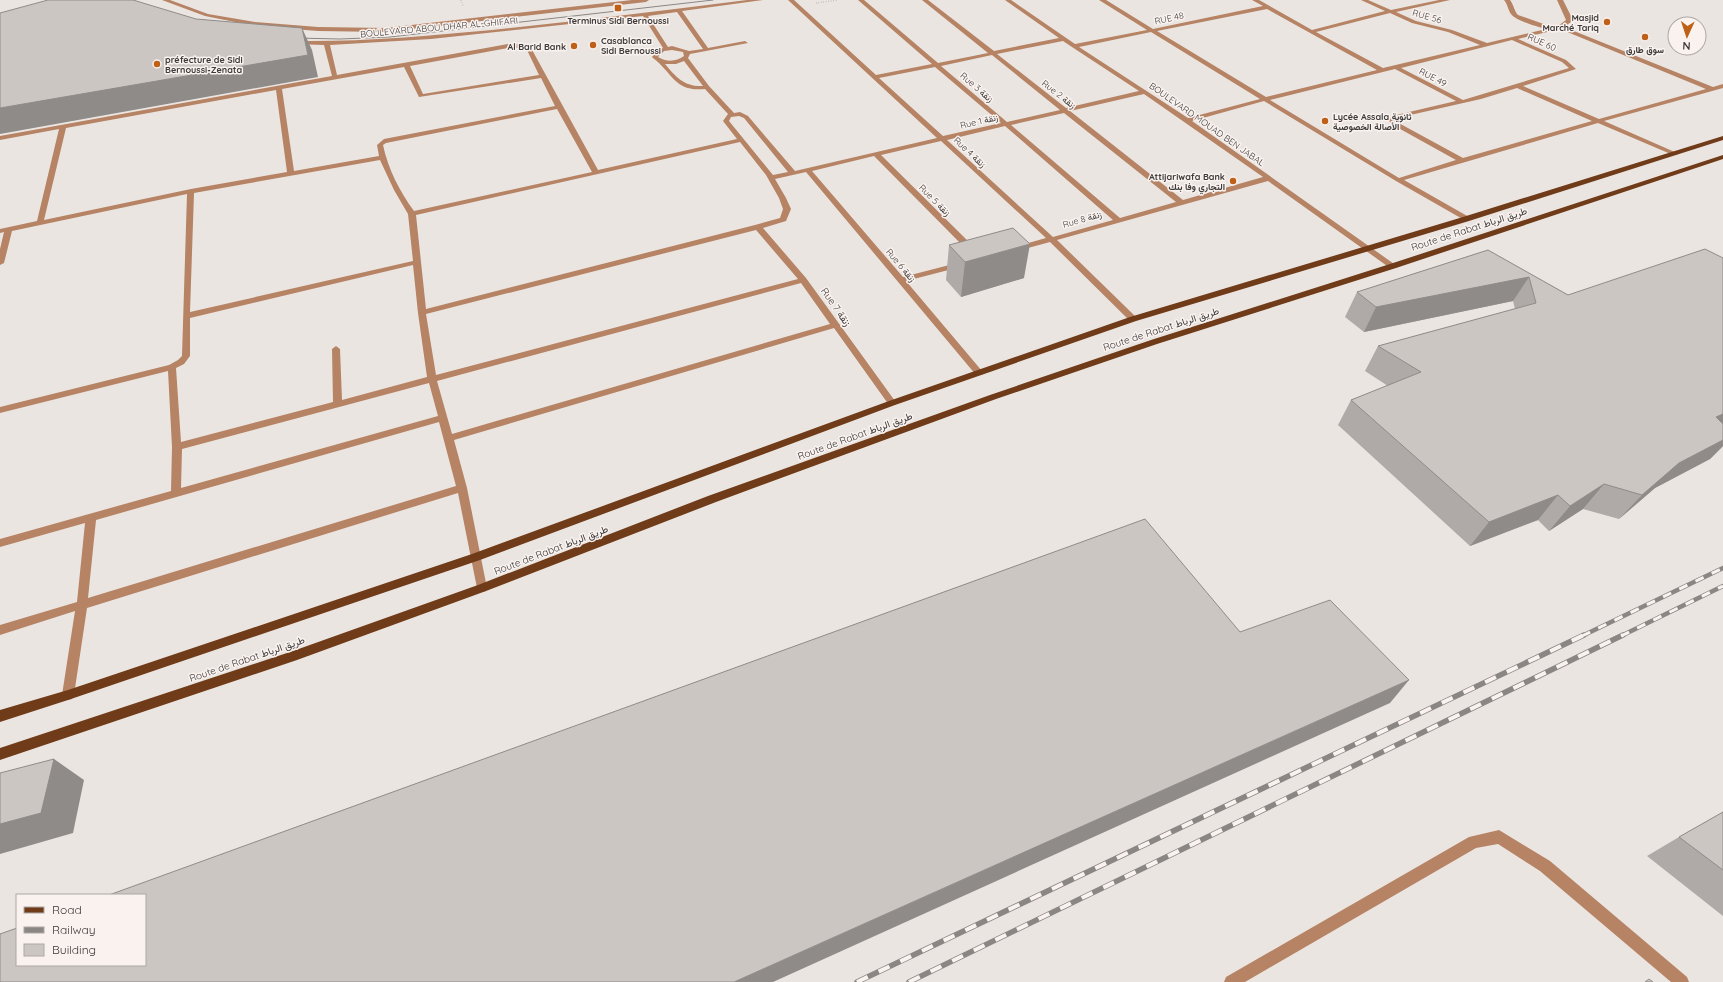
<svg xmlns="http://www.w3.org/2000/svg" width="1723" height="982" viewBox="0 0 1723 982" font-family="Quicksand,Vazirmatn,sans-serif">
<rect width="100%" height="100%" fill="#ebe5e1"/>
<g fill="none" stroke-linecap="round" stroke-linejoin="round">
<path stroke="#a8a3a0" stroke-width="1.5" stroke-dasharray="0.5 2" stroke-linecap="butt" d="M 461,0 L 463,6
M 816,3 L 838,0"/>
<path fill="#b68364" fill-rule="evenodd" d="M 162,0 L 170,0 L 208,14 L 255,22 L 318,27 L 385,28 L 632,0 L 649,0 L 646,2 L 385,32 L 318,31 L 255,26 L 205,16 Z
M 747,0 L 763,0 L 682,11 L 708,48 L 745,41 L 748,43 L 690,54 L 688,58 L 709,86 L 734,113 L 740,112 L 748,116 L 795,171 L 937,138 L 788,0 L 794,0 L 876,75 L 932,64 L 858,0 L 864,0 L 938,63 L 988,53 L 922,0 L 928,0 L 994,51 L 1059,38 L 1005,0 L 1011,0 L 1075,44 L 1147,30 L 1099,0 L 1106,0 L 1153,29 L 1263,6 L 1252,0 L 1259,0 L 1312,30 L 1385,11 L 1361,0 L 1368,0 L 1391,10 L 1439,0 L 1450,0 L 1396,12 L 1416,21 L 1452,30 L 1487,43 L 1546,29 C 1537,26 1516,21 1511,14 C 1508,10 1508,5 1504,0 L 1510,0 C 1514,5 1514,11 1518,15 L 1552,27 L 1558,26 L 1566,20 L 1557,0 L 1563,0 L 1572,18 L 1571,22 L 1564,27 L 1713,87 L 1723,84 L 1723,88 L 1604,121 L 1677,153 L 1677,155 L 1673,155 L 1598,123 L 1404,180 L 1469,217 L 1469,221 L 1466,221 L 1396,181 L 1264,101 L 1192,121 L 1397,266 L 1396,268 L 1390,268 L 1268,181 L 1057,240 L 1136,317 L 1137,319 L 1136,321 L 1130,321 L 1050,242 L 1017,251 L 1014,251 L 1014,247 L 1046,238 L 941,141 L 881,155 L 975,248 L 975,252 L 969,252 L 874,156 L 812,171 L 903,277 L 961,262 L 964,262 L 964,266 L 906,281 L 982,371 L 983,373 L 982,375 L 976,375 L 806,172 L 775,179 L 786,198 L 791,209 L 786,221 L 763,228 L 806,278 L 895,401 L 897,403 L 895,405 L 889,405 L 834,328 L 454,440 L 467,488 L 487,588 L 486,591 L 482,592 L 478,591 L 477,588 L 458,493 L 87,608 L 74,695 L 72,699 L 68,700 L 64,699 L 62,695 L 75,611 L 0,635 L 0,625 L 77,602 L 85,523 L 0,547 L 0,539 L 171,491 L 172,447 L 168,371 L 0,413 L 0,407 L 169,365 L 178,360 L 182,356 L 187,194 L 12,231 L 4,263 L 0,265 L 0,249 L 4,232 L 0,233 L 0,229 L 37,221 L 59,129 L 0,140 L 0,136 L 332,76 L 324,45 L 293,44 L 293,42 L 295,41 C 361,42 426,36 492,30 C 577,21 662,11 747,0 ZM 1267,9 L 1377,70 L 1266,97 L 1157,31 ZM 677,12 L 703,49 L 689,51 L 672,46 L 668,47 L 648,16 ZM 1390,13 L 1412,23 L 1448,32 L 1480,45 L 1383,68 L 1316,32 ZM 643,16 L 663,48 L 655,52 L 652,57 L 653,58 C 674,74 674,92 705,89 L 728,114 L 723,121 L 737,139 L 598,170 L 531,48 L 521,44 L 508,44 L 337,75 L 330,45 L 431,39 ZM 1560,29 L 1706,89 L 1599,119 L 1523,86 L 1576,69 L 1566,60 L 1518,39 ZM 1151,32 L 1260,99 L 1188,118 L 1079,47 ZM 1512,40 L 1562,62 L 1569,68 L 1463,100 L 1401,68 ZM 1063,41 L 1072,47 L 1139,91 L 1066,108 L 997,54 ZM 508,48 L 520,48 L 527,50 L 539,75 L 423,94 L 410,66 ZM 672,50 L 683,52 L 684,56 C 676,62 666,62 658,57 L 664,51 ZM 992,55 L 1060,110 L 1007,122 L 941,66 ZM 684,61 L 703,86 C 684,87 676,77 665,64 L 676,64 ZM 404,67 L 419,97 L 541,78 L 555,106 L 384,139 L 377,145 L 379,156 L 294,171 L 282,89 ZM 935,67 L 1001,123 L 943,136 L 879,78 ZM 1395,69 L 1456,101 L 1392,116 L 1389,121 L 1393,125 L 1456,160 L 1399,178 L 1270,100 ZM 1517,88 L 1592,121 L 1463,158 L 1395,121 L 1397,118 L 1481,99 ZM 276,90 L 287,172 L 191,189 L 44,220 L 66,128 ZM 1144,94 L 1263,177 L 1183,200 L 1070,111 ZM 557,109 L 592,172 L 414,211 C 400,192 388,169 383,145 L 386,143 ZM 1064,113 L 1176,202 L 1120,218 L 1011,125 ZM 739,116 L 744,118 L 788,172 L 773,175 L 729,121 L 731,117 ZM 1005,126 L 1113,220 L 1053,237 L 947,140 ZM 740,142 L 766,175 L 779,198 L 783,209 L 780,218 L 755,225 L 426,309 L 416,215 ZM 380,160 L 394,190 L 408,214 L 413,261 L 190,312 L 194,193 ZM 756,230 L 798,279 L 436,375 L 426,314 ZM 413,265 L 418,313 L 427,377 L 342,400 L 340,349 L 336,346 L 332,349 L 333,402 L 181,442 L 176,368 L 184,364 L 190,356 L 190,318 ZM 801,283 L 830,324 L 452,434 L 437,381 ZM 429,383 L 438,416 L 181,488 L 182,449 ZM 439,422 L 456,486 L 88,598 L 96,520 Z
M 1499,830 L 1550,861 L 1687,977 L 1689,982 L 1671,982 L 1540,871 L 1498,844 L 1476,848 L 1245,982 L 1224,982 L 1226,977 L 1469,837 Z"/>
<path fill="#6f3b18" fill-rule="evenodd" d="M 1723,136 L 1723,140 L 1469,221 L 1136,321 L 895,405 L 480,560 L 68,700 L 0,722 L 0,710 L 68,690 L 472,554 L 889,401 L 1130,317 L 1463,217 Z
M 1723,155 L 1723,159 L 1396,268 L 1157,344 L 996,399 L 716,502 L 486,591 L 297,660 L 0,760 L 0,748 L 293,651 L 478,585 L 708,496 L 990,395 L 1151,340 L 1390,264 Z"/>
<path stroke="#8a8684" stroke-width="1" d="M 295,38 L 340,39 L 390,37 L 713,0"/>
<g stroke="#8a8684" stroke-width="4.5">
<path id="rail-far1" d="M 1582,636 L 1723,568
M 1621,636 L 1723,586"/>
</g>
<g stroke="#8a8684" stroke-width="5.5">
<path id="rail" d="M 857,982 L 1584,635
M 909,982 L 1623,635"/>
</g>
<use href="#rail-far1" stroke="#f9f2ef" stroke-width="3" stroke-dasharray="9" stroke-linecap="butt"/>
<use href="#rail" stroke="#f9f2ef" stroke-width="4" stroke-dasharray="12" stroke-linecap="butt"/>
</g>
<path fill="#afaaa8" d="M 949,245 L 1024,278 L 961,297 L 946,280 Z
M 1488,250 L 1568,295 L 1723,258 L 1723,446 L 1710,459 L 1655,488 L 1619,519 L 1583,509 L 1549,531 L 1538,520 L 1470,546 L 1338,425 L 1351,400 L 1388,386 L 1365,371 L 1378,346 L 1515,309 L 1513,301 L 1364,332 L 1345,317 L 1357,292 Z
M 1723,812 L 1723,916 L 1647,856 L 1679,837 Z"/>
<path fill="#8f8b88" d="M 302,28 L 312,50 L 318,77 L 0,134 L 0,108 Z
M 1030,244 L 1024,278 L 961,297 L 965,262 Z
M 1529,277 L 1513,301 L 1364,332 L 1376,307 Z
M 1723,414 L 1723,429 L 1716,417 Z
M 1723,440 L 1723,446 L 1710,459 L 1655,488 L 1619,519 L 1642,495 L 1679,463 Z
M 1604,484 L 1583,509 L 1549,531 L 1570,506 Z
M 1558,495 L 1538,520 L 1470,546 L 1489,522 Z
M 1409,680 L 1390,703 L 773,982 L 734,982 Z
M 54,759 L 84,780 L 73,833 L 0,854 L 0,824 Z"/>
<path fill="#ccc6c3" stroke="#8f8b88" d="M 48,0 L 133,0 L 196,19 L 302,28 L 308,55 L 0,108 L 0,13 Z
M 1013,228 L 1030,244 L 965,262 L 949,245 Z
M 1705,249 L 1723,258 L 1723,414 L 1716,417 L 1723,424 L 1723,440 L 1679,463 L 1642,495 L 1604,484 L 1570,506 L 1558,495 L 1489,522 L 1351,400 L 1421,372 L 1378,346 L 1536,303 L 1529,277 L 1376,307 L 1357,292 L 1488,250 L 1568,295 Z
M 1145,519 L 1240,632 L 1330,600 L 1409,680 L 734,982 L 0,982 L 0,934 L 17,928 L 17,965 L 145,965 L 145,895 L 109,895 Z
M 54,759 L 41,813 L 0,824 L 0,773 Z
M 1723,812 L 1723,870 L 1679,837 Z
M 1649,979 L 1653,982 L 1645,982 Z"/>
<g fill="#bf6018" stroke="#f9f2ef" stroke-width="1.5">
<rect x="614" y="4" width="8" height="8" rx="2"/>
<circle cx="1607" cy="22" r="4"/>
<circle cx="1645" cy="37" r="4"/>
<circle cx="593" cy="45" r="4"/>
<circle cx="574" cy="46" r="4"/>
<circle cx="157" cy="64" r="4"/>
<circle cx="1325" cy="121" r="4"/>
<circle cx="1233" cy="181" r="4"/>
</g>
<g text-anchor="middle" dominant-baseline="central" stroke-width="3" stroke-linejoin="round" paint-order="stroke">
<g font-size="9" fill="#3d3a39" stroke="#f9f2ef">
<text transform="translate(1427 16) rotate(16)">RUE 56</text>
<text transform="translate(1169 18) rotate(-12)">RUE 48</text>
<text transform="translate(439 27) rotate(-5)">BOULEVARD ABOU DHAR AL-GHIFARI</text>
<text transform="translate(1542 42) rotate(24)">RUE 60</text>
<text transform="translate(1433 77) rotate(28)">RUE 49</text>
<text transform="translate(977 87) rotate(41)">Rue 3 زنقة</text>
<text transform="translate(1059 94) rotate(38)">Rue 2 زنقة</text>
<text transform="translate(979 121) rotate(-13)">Rue 1 زنقة</text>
<text transform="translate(1207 124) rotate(35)">BOULEVARD MOUAD BEN JABAL</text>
<text transform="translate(970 152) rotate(43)">Rue 4 زنقة</text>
<text transform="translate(935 200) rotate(45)">Rue 5 زنقة</text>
<text transform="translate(1082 219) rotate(-16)">Rue 8 زنقة</text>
<text transform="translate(901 265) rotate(50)">Rue 6 زنقة</text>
</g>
<g font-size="9" font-weight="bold" fill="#3d3a39" stroke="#f9f2ef" text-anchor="end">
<text x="1599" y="17">Masjid<tspan x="1599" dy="10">Marché Tariq</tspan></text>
<text x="618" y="20" text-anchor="middle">Terminus Sidi Bernoussi</text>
<text x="601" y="40" text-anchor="start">Casablanca<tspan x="601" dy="10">Sidi Bernoussi</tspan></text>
<text x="566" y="46">Al Barid Bank</text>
<text x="1645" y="49" text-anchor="middle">سوق طارق</text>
<text x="165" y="59" text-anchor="start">préfecture de Sidi<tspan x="165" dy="10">Bernoussi-Zenata</tspan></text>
<text x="1333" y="116" text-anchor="start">Lycée Assala ثانوية<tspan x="1333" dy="10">الأصالة الخصوصية</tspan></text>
<text x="1225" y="176">Attijariwafa Bank<tspan x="1225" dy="10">التجاري وفا بنك</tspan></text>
</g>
<g font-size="10" fill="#3d3a39" stroke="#f9f2ef">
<text transform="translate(1469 229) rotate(-18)">Route de Rabat طريق الرباط</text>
<text transform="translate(836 307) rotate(55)">Rue 7 زنقة</text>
<text transform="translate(1161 329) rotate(-18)">Route de Rabat طريق الرباط</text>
<text transform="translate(855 436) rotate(-20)">Route de Rabat طريق الرباط</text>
<text transform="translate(551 550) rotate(-21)">Route de Rabat طريق الرباط</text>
<text transform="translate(247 659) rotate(-19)">Route de Rabat طريق الرباط</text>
</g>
</g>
<rect x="16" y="894" width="130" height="72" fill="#f9f2ef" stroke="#aea8a6"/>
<rect x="24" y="907" width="20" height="6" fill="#6f3b18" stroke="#aea8a6"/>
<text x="52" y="914" font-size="12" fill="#3d3a39">Road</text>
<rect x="24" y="927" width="20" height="6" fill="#8a8684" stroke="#aea8a6"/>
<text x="52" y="934" font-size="12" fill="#3d3a39">Railway</text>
<rect x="24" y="944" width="20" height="12" fill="#ccc6c3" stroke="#aea8a6"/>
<text x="52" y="954" font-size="12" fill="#3d3a39">Building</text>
<g transform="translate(1687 36) rotate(183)"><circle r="19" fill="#f9f2ef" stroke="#aea8a6"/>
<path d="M0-3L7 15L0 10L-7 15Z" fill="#bf6018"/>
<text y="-6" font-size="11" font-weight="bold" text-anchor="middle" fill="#3d3a39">N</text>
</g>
</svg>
